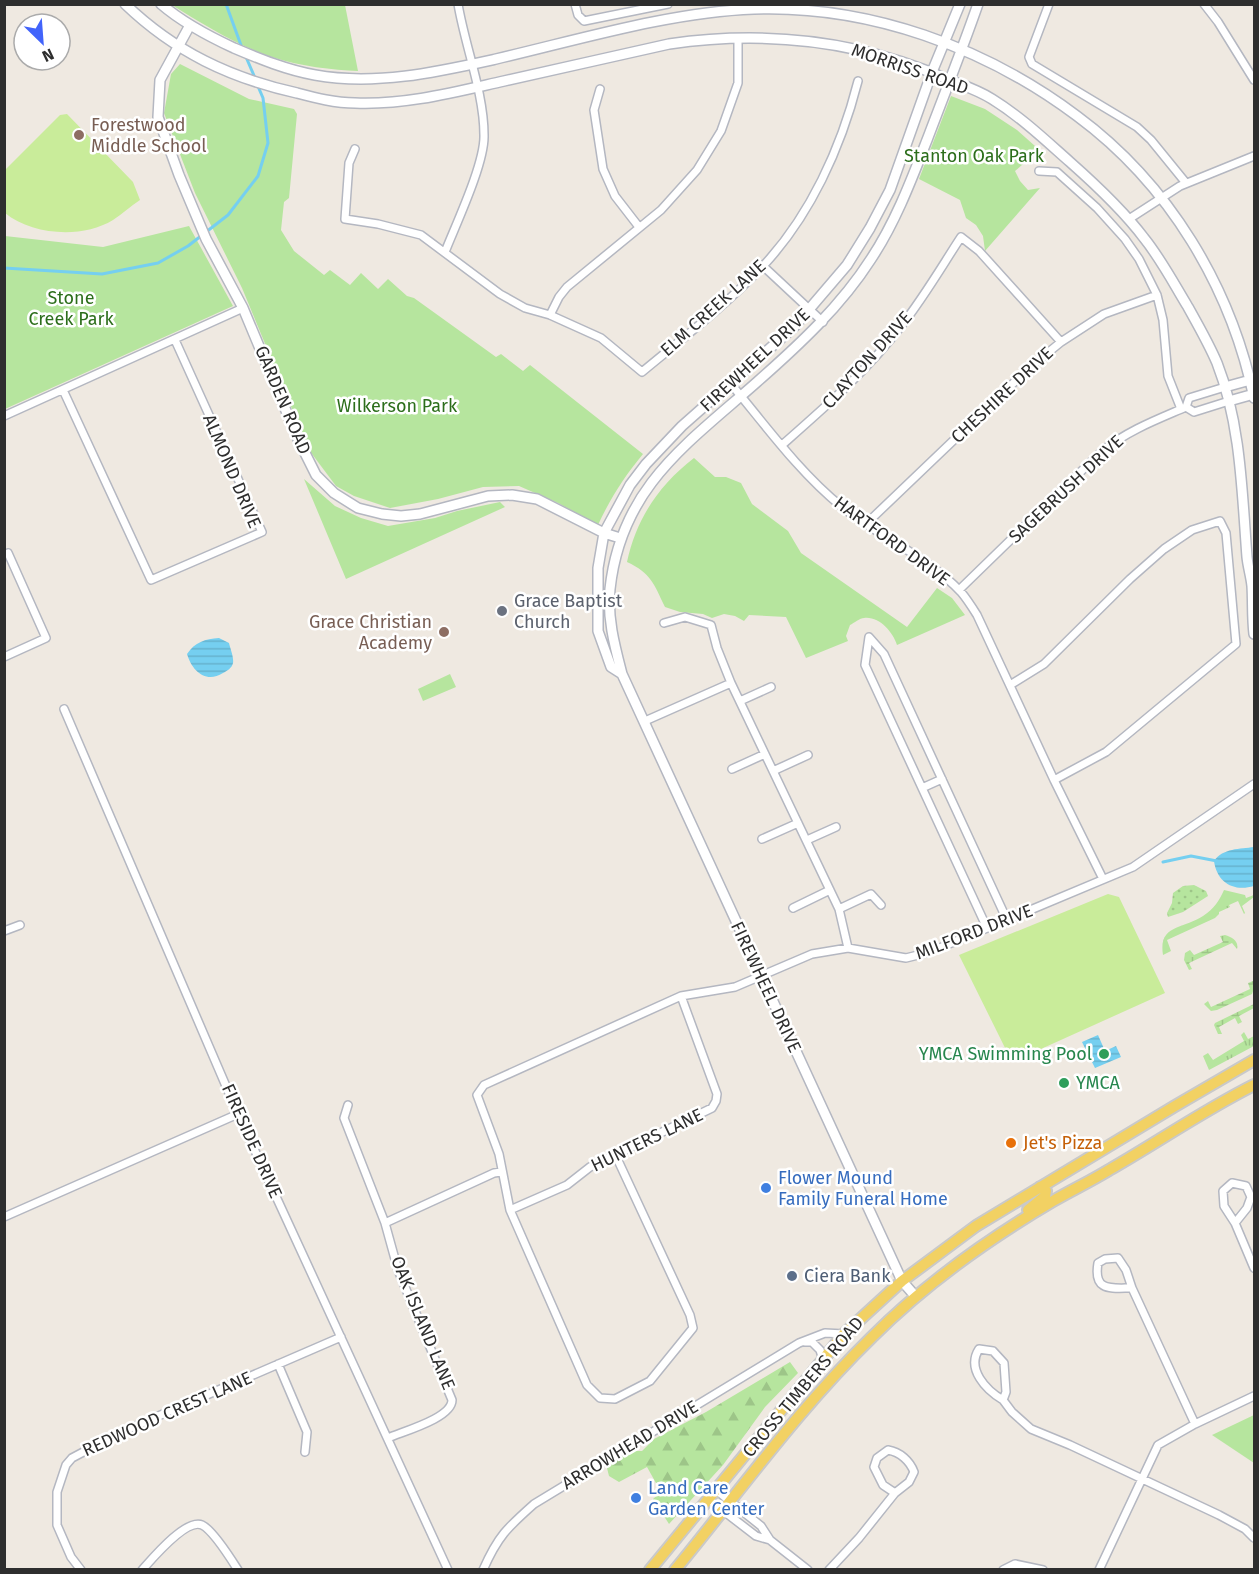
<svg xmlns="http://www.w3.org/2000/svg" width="1259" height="1574" viewBox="0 0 1259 1574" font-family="'Fira Sans',sans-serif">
<defs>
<pattern id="grass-tufts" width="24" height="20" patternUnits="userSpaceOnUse" patternTransform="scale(1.5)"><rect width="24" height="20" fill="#b6e59e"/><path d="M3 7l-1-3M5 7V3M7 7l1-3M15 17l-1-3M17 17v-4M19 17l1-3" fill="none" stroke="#9dc588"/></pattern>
<pattern id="forest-firs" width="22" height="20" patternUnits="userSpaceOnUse" patternTransform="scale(1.5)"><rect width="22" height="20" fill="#b6e59e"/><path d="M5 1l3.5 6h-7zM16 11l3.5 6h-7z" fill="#9dc588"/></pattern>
<pattern id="wetland-marsh" width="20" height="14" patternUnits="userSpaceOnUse" patternTransform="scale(1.5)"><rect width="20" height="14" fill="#b6e59e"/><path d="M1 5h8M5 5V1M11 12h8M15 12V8" fill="none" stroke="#9dc588"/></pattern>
<pattern id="garden-dots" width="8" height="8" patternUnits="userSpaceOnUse" patternTransform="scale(1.5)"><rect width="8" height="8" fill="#b6e59e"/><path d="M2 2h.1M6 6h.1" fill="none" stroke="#9dc588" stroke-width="1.8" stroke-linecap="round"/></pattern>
<pattern id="water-rules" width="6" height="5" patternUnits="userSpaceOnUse" patternTransform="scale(1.5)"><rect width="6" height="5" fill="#75cff0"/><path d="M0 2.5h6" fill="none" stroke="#66b2ce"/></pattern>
</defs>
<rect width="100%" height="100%" fill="#efe9e1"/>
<path fill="url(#grass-tufts)" d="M 1224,890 L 1245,895 L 1246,898 L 1254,895 L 1254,897 L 1242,906 L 1245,913 L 1244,914 L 1238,901 L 1229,905 L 1230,907 L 1219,912 L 1219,914 L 1215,918 L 1167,940 L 1171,951 L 1163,955 C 1158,924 1184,929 1203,916 C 1214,909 1219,901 1224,890 Z
M 1244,1032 L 1248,1039 L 1254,1036 L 1254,1046 L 1209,1070 L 1203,1056 L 1208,1053 L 1213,1060 L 1244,1041 L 1241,1035 Z"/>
<path fill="url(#forest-firs)" d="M 790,1362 L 798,1373 L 765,1407 L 723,1465 L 669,1524 L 653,1499 L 661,1492 L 647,1467 L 619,1482 L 609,1476 L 606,1464 L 625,1451 L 642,1451 L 654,1439 L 706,1412 Z"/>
<path fill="url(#wetland-marsh)" d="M 1225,935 C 1232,937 1239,941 1237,949 L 1232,943 L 1189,963 L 1192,969 L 1189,970 L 1184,960 L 1185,953 L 1190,950 L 1194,955 L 1223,942 L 1220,936 Z
M 1253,981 L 1254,988 L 1252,994 L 1217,1010 L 1211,1011 L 1204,1004 L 1208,1001 L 1211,1007 L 1250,989 L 1248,983 Z
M 1254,1004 L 1254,1008 L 1239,1016 L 1242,1022 L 1238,1024 L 1235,1018 L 1219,1027 L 1222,1034 L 1218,1034 L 1214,1025 L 1215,1023 Z"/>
<path fill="#b6e59e" d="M 172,5 L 345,5 L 358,71 C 333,70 299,66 275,58 C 238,46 204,25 172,5 Z
M 180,64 L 249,99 L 294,109 L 297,114 L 289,198 L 284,202 L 281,230 L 294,251 L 324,275 L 330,270 L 350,285 L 361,273 L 378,289 L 388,279 L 407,296 L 414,298 L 496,357 L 501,354 L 523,371 L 530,365 L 643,454 C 624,477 610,499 598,525 L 558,503 L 519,486 L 483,487 L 438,499 L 390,508 L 354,496 L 336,486 L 309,450 L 242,288 L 195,193 L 164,113 L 171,74 Z
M 951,96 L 985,109 L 1017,130 L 1044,154 L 1031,157 L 1015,171 L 1020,181 L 1028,190 L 1040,188 L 985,251 L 983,236 L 976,225 L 966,218 L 960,200 L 919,179 Z
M 189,226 L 233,306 L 5,409 L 5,236 L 103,247 Z
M 694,458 L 715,477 L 726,477 L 741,483 L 752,504 L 788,531 L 801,553 L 907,627 L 937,588 L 952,598 L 965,615 L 897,645 C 893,632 879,616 864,618 C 860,618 854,623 850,625 L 846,636 L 848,641 L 806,658 L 786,617 L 749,615 L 744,621 L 735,616 L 724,614 L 712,618 L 703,614 L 680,612 L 665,607 C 654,584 651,573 627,562 C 636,519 659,485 694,458 Z
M 304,479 L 335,506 L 361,518 L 388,526 L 435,518 L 457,511 L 500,502 L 505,507 L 346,579 Z
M 450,674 L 456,687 L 423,701 L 418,689 Z
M 1254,1415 L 1254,1463 L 1212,1435 Z"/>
<path fill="url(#garden-dots)" d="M 1194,885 L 1206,891 L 1208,896 L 1183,912 L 1168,917 L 1167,913 L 1172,903 L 1173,893 L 1183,886 Z"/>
<path fill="#c9ec9a" d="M 67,114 L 133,182 L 140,200 C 131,206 122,214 113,220 C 82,239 32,235 5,213 L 5,170 L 60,115 Z
M 1108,894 L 1119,897 L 1165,993 L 1012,1062 L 959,955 Z"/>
<path fill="url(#water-rules)" d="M 219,638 L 229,643 C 230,648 234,657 233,663 C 232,668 227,671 223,673 C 206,684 192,671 187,654 C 195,642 205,639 219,638 Z
M 1254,847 L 1254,886 C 1234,892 1217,883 1214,861 C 1223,848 1240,849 1254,847 Z
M 1098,1035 L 1105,1051 L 1116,1046 L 1121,1057 L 1095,1068 L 1082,1042 Z"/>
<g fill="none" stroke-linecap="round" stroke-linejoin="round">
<path stroke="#75cff0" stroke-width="3" d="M 226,4 L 242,48
M 246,57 L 255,78
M 4,268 L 102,274 L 158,263 L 188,246 L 228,215 L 258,176 L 268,143 L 263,98 L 257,84
M 1163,862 L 1191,856 L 1217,861"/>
<g stroke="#b4b7c1" stroke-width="10">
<path id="street" d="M 575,4 L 578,15 L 584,21 L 668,4
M 1049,4 L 1029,57 L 1032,64 L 1137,127 L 1151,140 L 1186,183
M 1204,4 L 1218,22 L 1254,80
M 600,89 L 594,110 L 603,169 L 615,196 L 639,227
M 355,149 L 349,163 L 345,219 L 378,224 L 421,235 L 500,294 L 525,308 L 550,315 L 601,338 L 642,372 C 683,338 726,305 763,266 C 810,216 841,148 858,81
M 1039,171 L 1057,172 L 1097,208 L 1125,239 L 1139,259 L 1157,295 L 1163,320 L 1168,376 L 1181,409
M 1129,219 L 1180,186 L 1254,156
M 445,252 C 456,224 485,163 484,135 C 484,93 465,46 458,4
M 763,266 L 823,322
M 550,315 L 559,297 L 567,287 L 661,210 L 697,170 L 721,131 L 738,83 L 738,38
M 731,384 C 766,426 799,472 842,507 C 880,537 928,557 961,592 C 967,599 972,607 977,615 L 1054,780 L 1103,879
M 63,390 L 151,580 L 262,532 L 175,340
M 1186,407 L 1194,412 L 1229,401
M 4,416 L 243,308
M 782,445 C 824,408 868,370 902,325 C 924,297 942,266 961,237 L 979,251 L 1061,342
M 866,524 L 1028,369 L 1061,342 L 1104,314 L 1157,295
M 959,590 L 1102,451 C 1129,430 1156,420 1186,407 L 1189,398 L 1225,387
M 664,623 L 685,617 L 711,625 L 717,648 L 731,683 L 839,909 L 848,948
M 4,657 L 46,638 L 8,553
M 1010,685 L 1044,664 L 1130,579 L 1164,549 L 1192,530 L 1220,521 L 1226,533 L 1236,644 L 1106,752 L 1054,780
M 740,701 L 771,687
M 64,709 L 238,1114 L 448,1570
M 645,721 L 731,683
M 732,769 L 765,754
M 773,771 L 808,755
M 922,788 L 942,779
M 762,839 L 798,823
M 807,840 L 836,827
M 793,908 L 830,890
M 839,909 L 871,894 L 881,905
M 987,928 L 865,665 L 869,637 L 884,654 L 890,667 L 1007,920
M 4,931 L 20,925
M 348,1105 L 344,1118 L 385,1223 L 398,1270 L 452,1400 C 452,1418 404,1431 388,1438
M 615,1154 L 690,1315 L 693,1328 L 650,1381 L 615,1399 L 600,1398 L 587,1385 L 510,1210 L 499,1154 L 477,1095 L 484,1085 L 681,996 L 735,987 L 812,954 L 848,948 L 906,958 L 930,952 L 1133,867 L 1254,784
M 510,1210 L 567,1185 L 590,1167 L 712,1108 L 716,1101 L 717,1094 L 681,996
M 4,1217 L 238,1114
M 385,1223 L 494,1173 L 501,1172
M 1235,1223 L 1247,1208 L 1251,1197 L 1246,1186 L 1232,1183 L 1223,1191 L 1224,1206 L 1235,1223 L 1254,1268
M 1118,1258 L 1126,1270 L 1132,1288 C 1111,1288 1093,1292 1098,1263 L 1105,1259 Z
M 1132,1288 L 1195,1424
M 805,1342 L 812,1342 L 820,1350 L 823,1360
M 278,1364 L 307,1432 L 305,1452
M 1003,1400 C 986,1390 966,1369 979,1349 L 993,1351 L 1004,1363 L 1006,1392 L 1003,1400 L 1012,1412 L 1031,1429 L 1070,1445 L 1219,1515 L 1245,1529 L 1254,1538
M 716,1490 L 761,1526 L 770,1540 L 808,1570
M 708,1499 L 756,1536 L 770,1540
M 81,1570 L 71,1557 L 57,1525 L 57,1492 L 66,1465 L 72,1458 L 119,1433 L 341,1337
M 142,1570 C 152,1559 186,1518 202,1525 C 213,1530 231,1559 238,1570
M 483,1570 C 498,1536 507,1528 534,1504 L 799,1343 L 825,1333 L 844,1334
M 829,1570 L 859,1538 L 895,1493 L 909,1482 L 914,1472 C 910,1461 900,1452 888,1450 L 877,1458 L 874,1467 L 883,1485 L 895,1493
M 1003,1570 L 1015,1564 L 1043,1570
M 1099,1570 L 1158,1445 L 1195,1424 L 1254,1396"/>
</g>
<g stroke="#b4b7c1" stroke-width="12">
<path id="secondary" d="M 125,4 C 175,52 230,78 297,93 C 316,98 335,103 355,103 C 407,105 455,92 504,81 C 559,69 614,56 669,44 C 766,30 858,40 947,79 C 962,85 978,90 992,99 C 1021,117 1044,139 1070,162 C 1096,185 1123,210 1144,238 C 1161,259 1174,284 1188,307 C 1198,325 1209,344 1217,363 C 1241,424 1242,493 1247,557 C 1248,567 1251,576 1252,586 C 1253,602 1252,617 1254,634
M 161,4 C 183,23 208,36 234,48 C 260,59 287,70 315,75 C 375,86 437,72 496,59 C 578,40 670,12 754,9 C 869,5 985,47 1077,116 C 1169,184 1231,287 1254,398
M 190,25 L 160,80 L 158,117 L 179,175 L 206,239 L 243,308 L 297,437 L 316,475 L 334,493 L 358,508 L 382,514 L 401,516 L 420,514 L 488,496 L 512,495 L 537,499 L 604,533 L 620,538
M 1225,387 L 1254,379
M 1229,401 L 1254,394
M 622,674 L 611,667 L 598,631 L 598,568 L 604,533 L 630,485 L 646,464 L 682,426 L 794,327 L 847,265 L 870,228 L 890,190 L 932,72 L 960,4
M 916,1297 L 902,1281 L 622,674 C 615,647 607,618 610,589 C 621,487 687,444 757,382 C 799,345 841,306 871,259 C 895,223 911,181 927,140 C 944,95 962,50 978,4"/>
</g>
<g stroke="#c9c9c9" stroke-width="14">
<path id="primary" d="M 1028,1210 L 1045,1196 L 1046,1191 L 1040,1187
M 650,1570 L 844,1334 L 902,1281 L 976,1226 L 1175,1106 L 1254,1060
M 675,1570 C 740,1491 799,1408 872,1337 C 924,1285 990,1238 1053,1201 C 1072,1190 1091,1181 1109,1170 C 1158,1142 1204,1110 1254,1085"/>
</g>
<use href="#street" stroke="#fff" stroke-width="7"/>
<use href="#secondary" stroke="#fff" stroke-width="9"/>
<use href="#primary" stroke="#f2d163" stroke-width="10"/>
</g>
<g fill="#8d6e63" stroke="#fff" stroke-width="2">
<circle cx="79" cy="135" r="6"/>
<circle cx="444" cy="632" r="6"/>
</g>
<circle fill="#6b7280" stroke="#fff" stroke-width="2" cx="502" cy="611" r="6"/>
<g fill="#2e9e5b" stroke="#fff" stroke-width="2">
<circle cx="1104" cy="1054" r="6"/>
<circle cx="1064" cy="1083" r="6"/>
</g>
<circle fill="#e8710a" stroke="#fff" stroke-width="2" cx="1011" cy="1143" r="6"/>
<g fill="#3f7fe0" stroke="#fff" stroke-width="2">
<circle cx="766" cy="1188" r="6"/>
<circle cx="636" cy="1498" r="6"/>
</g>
<circle fill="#5c6f8a" stroke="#fff" stroke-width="2" cx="792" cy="1276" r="6"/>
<g text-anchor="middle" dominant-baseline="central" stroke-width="5" stroke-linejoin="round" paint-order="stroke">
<g font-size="18" fill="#2e2e2e" stroke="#fff">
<text transform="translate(910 69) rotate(19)">MORRISS ROAD</text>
<text transform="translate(713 308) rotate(-42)">ELM CREEK LANE</text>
<text transform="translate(755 360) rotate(-43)">FIREWHEEL DRIVE</text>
<text transform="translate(867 360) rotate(-48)">CLAYTON DRIVE</text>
<text transform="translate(1002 395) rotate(-43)">CHESHIRE DRIVE</text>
<text transform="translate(283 400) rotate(67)">GARDEN ROAD</text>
<text transform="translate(232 471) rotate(67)">ALMOND DRIVE</text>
<text transform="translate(1066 489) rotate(-43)">SAGEBRUSH DRIVE</text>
<text transform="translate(892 541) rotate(36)">HARTFORD DRIVE</text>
<text transform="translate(974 932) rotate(-21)">MILFORD DRIVE</text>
<text transform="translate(766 987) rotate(65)">FIREWHEEL DRIVE</text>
<text transform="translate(647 1140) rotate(-26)">HUNTERS LANE</text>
<text transform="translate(252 1141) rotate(66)">FIRESIDE DRIVE</text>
<text transform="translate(423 1323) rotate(68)">OAK ISLAND LANE</text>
<text transform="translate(803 1387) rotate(-50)">CROSS TIMBERS ROAD</text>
<text transform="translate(167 1414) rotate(-24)">REDWOOD CREST LANE</text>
<text transform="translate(630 1445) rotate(-31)">ARROWHEAD DRIVE</text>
</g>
<g font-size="18" fill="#785e54" stroke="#fff" text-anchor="start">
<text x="91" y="125">Forestwood<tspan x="91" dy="21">Middle School</tspan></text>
<text x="432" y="622" text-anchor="end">Grace Christian<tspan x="432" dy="21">Academy</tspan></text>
</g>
<g font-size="18" fill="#2c6e1b" stroke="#fff">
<text x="974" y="156">Stanton Oak Park</text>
<text x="71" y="298">Stone<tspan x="71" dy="21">Creek Park</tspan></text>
<text x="397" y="406">Wilkerson Park</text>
</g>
<g font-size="18" fill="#5b616d" stroke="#fff" text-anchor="start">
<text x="514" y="601">Grace Baptist<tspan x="514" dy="21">Church</tspan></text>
</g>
<g font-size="18" fill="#27864d" stroke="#fff" text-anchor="end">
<text x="1092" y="1054">YMCA Swimming Pool</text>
<text x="1076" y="1083" text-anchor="start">YMCA</text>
</g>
<g font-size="18" fill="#c56008" stroke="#fff" text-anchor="start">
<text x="1023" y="1143">Jet's Pizza</text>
</g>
<g font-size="18" fill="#366cbe" stroke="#fff" text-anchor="start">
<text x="778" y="1178">Flower Mound<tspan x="778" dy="21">Family Funeral Home</tspan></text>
<text x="648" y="1488">Land Care<tspan x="648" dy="21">Garden Center</tspan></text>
</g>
<g font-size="18" fill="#4e5e75" stroke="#fff" text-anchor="start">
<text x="804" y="1276">Ciera Bank</text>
</g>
</g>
<rect width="1259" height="1574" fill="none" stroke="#2e2e2e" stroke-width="12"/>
<g transform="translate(42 42) rotate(155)"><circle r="28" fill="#ffffff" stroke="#ababab" stroke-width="1.5"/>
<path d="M0-4.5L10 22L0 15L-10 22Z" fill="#4264fb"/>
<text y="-9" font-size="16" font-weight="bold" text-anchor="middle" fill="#2e2e2e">N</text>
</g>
</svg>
